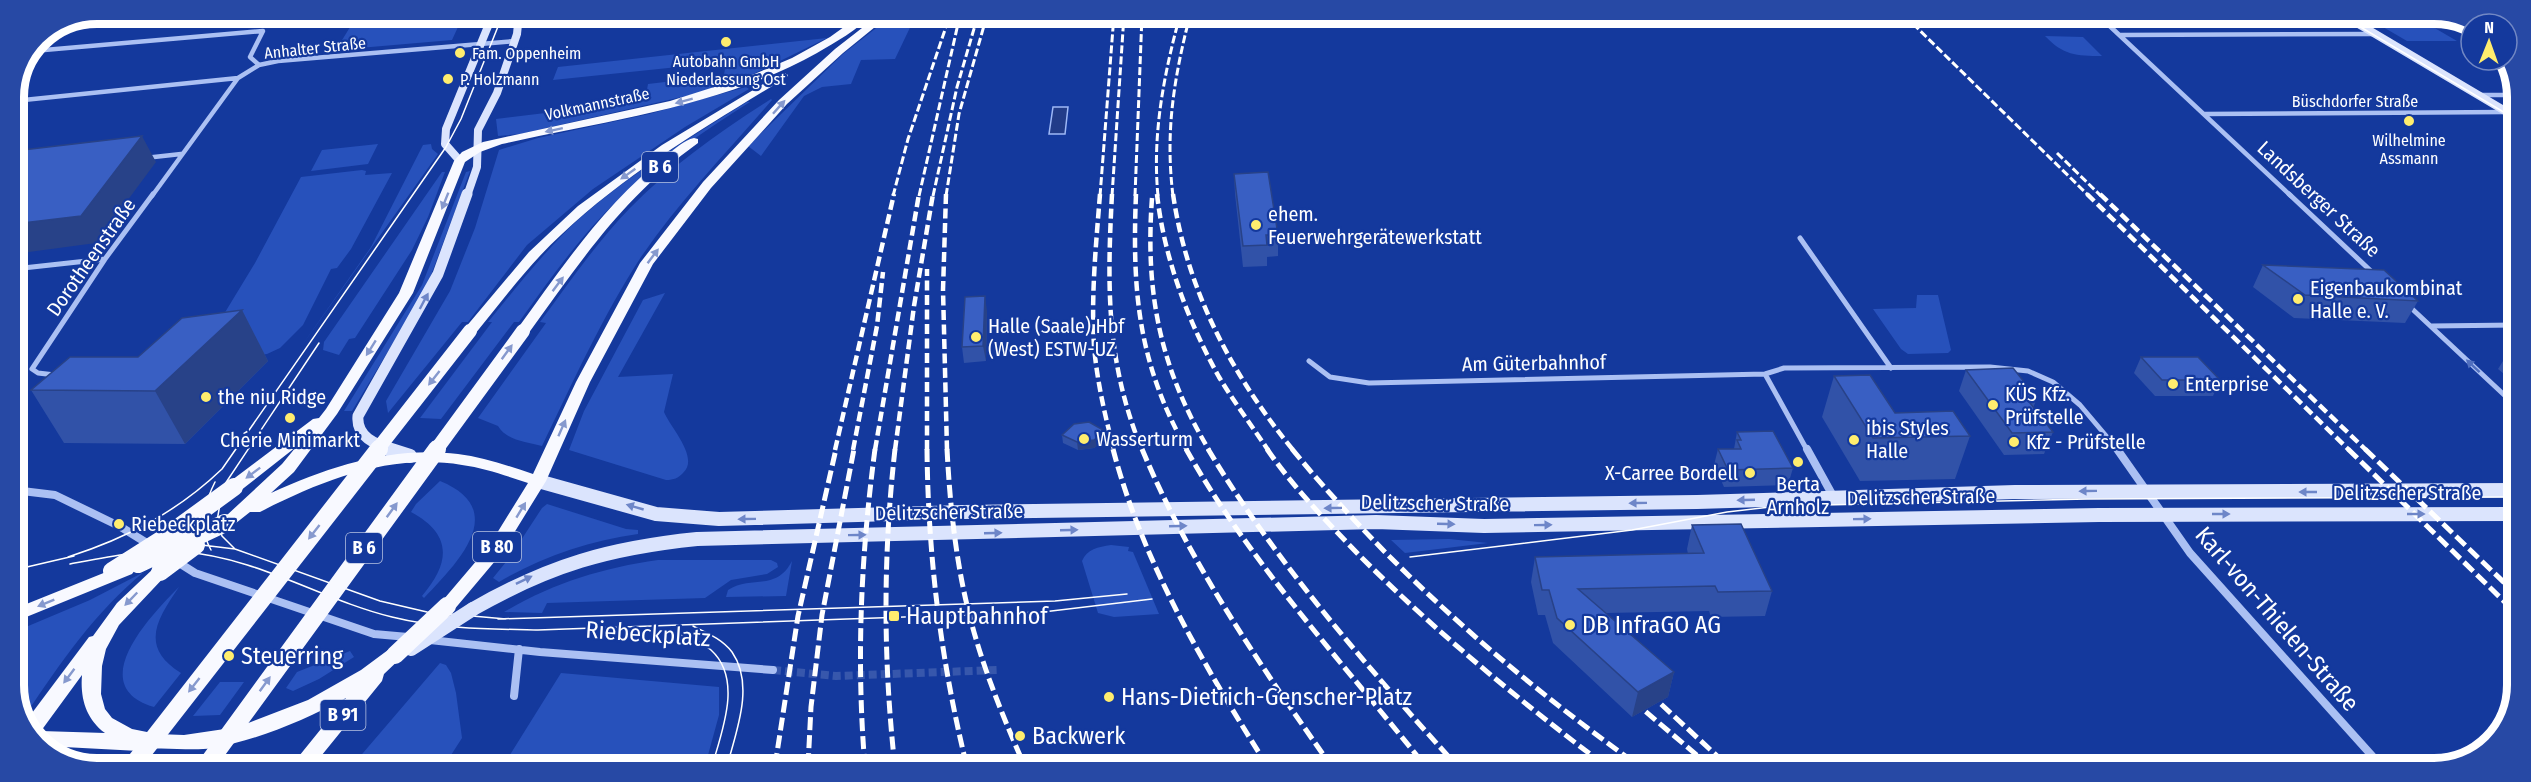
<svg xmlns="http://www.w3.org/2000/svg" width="2531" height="782" viewBox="0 0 2531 782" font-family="'Fira Sans Condensed',sans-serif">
<rect width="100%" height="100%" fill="#14399d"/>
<path fill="#2751bb" d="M 358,14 L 464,14 L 452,40 L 336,50 Z
M 894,14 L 916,15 L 895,59 L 861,60 L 851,84 L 822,87 L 804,96 L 761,156 L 748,146 L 843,54 Z
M 2395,16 L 2414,16 L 2457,41 L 2407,41 L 2383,27 L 2412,27 Z
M 2045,36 L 2083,37 L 2102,56 C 2076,56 2063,55 2045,36 Z
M 827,38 L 749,76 L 699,93 L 520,134 L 498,136 L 496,119 L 645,101 L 648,84 L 724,75 L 726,62 L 553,80 L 558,67 Z
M 746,87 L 749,89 L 685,127 L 593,189 L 527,245 L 468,322 L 462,322 L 388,413 L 386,401 L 450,291 L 475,228 L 499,150 L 538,138 L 649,114 Z
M 771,99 L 772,100 C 728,151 679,201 641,257 C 603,315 572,384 542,446 C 527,442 507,441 498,426 L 478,418 L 546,323 L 540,322 C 569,283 596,243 630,208 C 672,165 721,131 771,99 Z
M 747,102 L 750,102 C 709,128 668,155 631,188 C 587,226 553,275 519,322 L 514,322 L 441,419 L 420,418 L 492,322 L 488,322 C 517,287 545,250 579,219 C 630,174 689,138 747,102 Z
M 378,144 L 368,164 L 311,171 L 322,150 Z
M 431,144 L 432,149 L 438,154 L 298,351 L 371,247 L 423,145 Z
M 362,170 L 366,171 L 365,175 L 392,173 L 351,249 L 337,268 L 331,269 L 303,325 L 280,348 L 267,354 L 226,359 L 207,342 L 255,263 L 301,177 Z
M 470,171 L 431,275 L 419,300 L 352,411 L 344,411 L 422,285 L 466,172 Z
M 442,172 L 445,172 L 428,217 L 412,250 L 355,338 L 349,339 L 339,355 L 323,350 L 324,342 Z
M 665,293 L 618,377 L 673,374 L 664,412 C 670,427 700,458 683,473 C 678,478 674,480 666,480 L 569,450 L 584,411 L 643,300 Z
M 1917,295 L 1938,295 L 1951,350 L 1948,353 L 1908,354 L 1901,349 L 1873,309 L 1916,308 Z
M 440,481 C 511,510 457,563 424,598 L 422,596 C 451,562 452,534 411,512 L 416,504 Z
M 547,504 L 626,529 L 638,530 L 638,534 C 589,541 541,557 499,582 L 493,578 L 510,557 L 542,508 Z
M 1449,539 L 1488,543 L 1405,553 L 1391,540 Z
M 1111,545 L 1129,547 L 1128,551 L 1133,552 L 1159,614 L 1114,617 L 1098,613 L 1082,561 C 1087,549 1098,547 1111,545 Z
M 658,560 L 771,560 L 777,563 L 778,567 L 767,574 L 731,580 L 705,598 L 547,603 L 542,613 L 504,612 C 553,583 602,568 658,560 Z
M 792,561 L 786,596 L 726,597 L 728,590 C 751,575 776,592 792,561 Z
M 144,572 C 95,612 61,662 26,714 L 23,713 L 14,690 L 14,632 L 90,600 Z
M 179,587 C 157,619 139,647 181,673 L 154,707 C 83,686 151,615 179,587 Z
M 350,651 L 354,657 L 319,679 L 293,691 L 286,688 L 297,672 Z
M 440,663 L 446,665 L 451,673 L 456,693 L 462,738 L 444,766 L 360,766 L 357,760 Z
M 561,673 L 719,687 L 719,715 L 705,766 L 503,766 Z
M 220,682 L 244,682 L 220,715 L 193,716 Z"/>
<path fill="#223c89" stroke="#9eb8f6" stroke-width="1.5" d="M 1053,107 L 1068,107 L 1065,134 L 1049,134 Z"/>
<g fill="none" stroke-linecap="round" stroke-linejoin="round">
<path stroke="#3757ac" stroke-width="8" stroke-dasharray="8 4" stroke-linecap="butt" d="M 773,670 L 836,676 L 997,670"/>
<path stroke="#abc0f3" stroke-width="4.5" d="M 2099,16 L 2291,196
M 2120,35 L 2374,34
M 33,51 L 263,31 L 250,57 L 259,65
M 2478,95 L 2517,95
M 14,101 L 238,78
M 2204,114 L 2506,112
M 145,158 L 181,154
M 152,196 L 238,78 L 259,65 L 278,61 L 515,41"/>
<path stroke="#abc0f3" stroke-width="5" d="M 2289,194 L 2373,273
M 1800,238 L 1891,368
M 14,269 L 105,259
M 2409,306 L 2516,406
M 2431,326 L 2516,325
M 1309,361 L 1330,377 L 1369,383 L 1765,374 L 1784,368 L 1990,367 L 2028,371 L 2053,382 L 2080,405 L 2118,450
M 1765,374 L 1807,450
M 55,375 L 38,373 L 32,369 L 105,259 L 153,194"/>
<path stroke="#abc0f3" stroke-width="8" d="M 1807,449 L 1833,496
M 2117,449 L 2190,553 L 2383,768
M 14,490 L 55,495 L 121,527 L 150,545
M 176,561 L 195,573 L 374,634 L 408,637
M 430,640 L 540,652 L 773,670
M 514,696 L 519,649"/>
<path stroke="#dbe4fd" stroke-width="8" d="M 2345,16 L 2517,118
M 460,161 L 445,144 L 446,129 L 493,14
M 467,196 L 477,167 L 478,130 L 497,93 L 517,34 L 519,14"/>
<path stroke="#dbe4fd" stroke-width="11" d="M 393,450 C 375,444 356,437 358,416 L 438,274 L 467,194"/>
<path stroke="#dbe4fd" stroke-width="14" d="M 388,449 L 410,456
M 538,481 L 656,514 L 719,519 L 963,512 L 1697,502 L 2015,492 L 2516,490
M 473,609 C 550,565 609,548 697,539 L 1376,522 L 1484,526 L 2099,515 L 2515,514"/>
<path fill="#f8f9ff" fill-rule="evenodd" d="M 862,14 L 873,14 C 857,30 836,42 817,53 C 720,107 608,120 502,144 L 480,152 L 465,162 L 413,293 L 337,414 L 294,472 L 271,493 C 330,466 392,446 458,454 C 483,457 509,466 533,474 L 576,382 L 640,263 L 703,182 L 779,100 L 835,49 L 880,14 L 891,14 L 843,53 L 787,104 L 711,188 L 653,264 L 590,382 L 546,481 L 501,554 L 453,611 L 447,612 L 441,611 L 438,606 L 489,546 L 528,483 C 506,476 485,468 462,465 C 390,453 323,480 260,512 L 250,512 L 231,527 L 219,527 L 217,523 L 226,516 L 282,464 L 296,447 L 240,491 L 228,491 L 226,487 L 228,483 L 313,419 L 319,418 L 326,409 L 399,293 L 454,161 L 462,152 L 483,142 L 670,101 L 752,75 L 792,58 L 830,37 Z
M 783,72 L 788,75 L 787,77 C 709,125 629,171 562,234 C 529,264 503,300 475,334 L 465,334 L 463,331 L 465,328 L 529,252 L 578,206 L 662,145 Z
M 694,138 L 698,139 L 698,143 C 623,197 581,261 528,334 L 518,334 L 516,331 L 518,328 C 563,266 606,202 667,155 C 675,149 684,140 694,138 Z
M 126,564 L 132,566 L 135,570 L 132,574 L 14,622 L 14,609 Z
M 160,566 L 166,568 L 169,572 L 119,625 L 106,649 L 102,666 L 101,694 L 105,709 L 112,718 L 132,729 L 157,734 L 184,735 L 238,727 L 308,700 L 361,670 L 388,650 L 395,648 L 402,650 L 404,655 L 384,674 L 382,681 L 313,766 L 291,766 L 346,698 C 304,720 259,740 212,748 C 189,752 158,745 139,751 L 45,746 L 34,740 L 26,721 L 89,637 L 93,636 L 117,603 L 154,568 ZM 82,675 C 80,698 86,719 105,733 L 41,731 Z"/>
<path stroke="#fff" stroke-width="1.5" d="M 2342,16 L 2517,120
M 163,544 L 185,543 L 235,549 L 380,601 L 427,612 L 506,619
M 235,549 L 222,536 L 217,521 L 223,487 L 319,343
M 211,550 C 198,527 204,504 215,482
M 68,557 C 127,538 177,512 222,469 L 446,147 L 461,119 L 503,14
M 1410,557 L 1632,530 L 1727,512 L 1779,506 L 2087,499 L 2515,497
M 70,564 C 107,557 145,549 183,552 C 257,557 322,600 392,617 C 440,629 489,629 538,630 L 1043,612 L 1152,599
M 14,570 L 74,556
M 498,619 L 1055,601 L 1127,594
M 693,626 C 707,633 722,639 732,652 C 755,685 736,732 727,766
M 664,630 C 680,635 698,639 711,650 C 743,679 722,731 712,766"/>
<path stroke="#fff" stroke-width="3" stroke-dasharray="8 3" stroke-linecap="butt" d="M 1905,16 L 2089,196
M 2057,153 L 2101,196
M 893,196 L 908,139 L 950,15
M 919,196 L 960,15
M 933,196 L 957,87 L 978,15
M 946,196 L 959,114 L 987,15
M 1100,196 L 1114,15
M 1112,196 L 1124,15
M 1135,196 L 1142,15
M 1158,196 C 1152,134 1164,74 1180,15
M 1173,196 C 1165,131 1174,78 1190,15"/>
<path stroke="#fff" stroke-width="4.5" stroke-dasharray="10 4.5" stroke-linecap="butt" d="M 946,194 L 943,290 L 947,450
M 1100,194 C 1096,245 1091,295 1094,346 C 1097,381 1105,416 1114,450
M 1112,194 C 1107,287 1106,362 1142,450
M 1136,194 C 1132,292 1138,363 1187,450
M 1157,194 C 1164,258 1188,321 1219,377 C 1234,402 1252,426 1268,450
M 1173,194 C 1187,291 1232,375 1293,450
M 2087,194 L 2349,450
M 2100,194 L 2366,450
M 1152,198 C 1145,293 1160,368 1209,450
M 835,450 L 894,194
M 853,450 L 877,326 L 883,272
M 875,450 L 919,194
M 895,450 L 914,306 L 933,194
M 927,450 L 927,269"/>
<path stroke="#fff" stroke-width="5" stroke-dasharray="13 5" stroke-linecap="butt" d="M 895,449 C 883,555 883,660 895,767
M 927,449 C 928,557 941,662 967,767
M 947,449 C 950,506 956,565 971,621 C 984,671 1004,719 1025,767
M 1113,449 C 1143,564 1205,667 1268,767
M 1142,449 C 1190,564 1260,665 1332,767
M 1186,449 C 1251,564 1344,664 1426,767
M 1208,449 C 1276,563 1369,669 1458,767
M 1267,449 C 1293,487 1328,523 1360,556 C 1437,633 1520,701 1607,767
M 1292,449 C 1393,572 1513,676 1642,768
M 2348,449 L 2515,612
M 2365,449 L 2515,593
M 1648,692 L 1730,768
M 1632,700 L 1712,768
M 775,766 L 798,616 L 836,449
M 808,766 L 811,707 L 822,615 L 854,449
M 865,767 C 856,660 861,555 875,449"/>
<path stroke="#dbe4fd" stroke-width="14" d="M 411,649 L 473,609"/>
<path stroke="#f8f9ff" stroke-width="14" d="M 377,450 L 470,331
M 436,450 L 523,331"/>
<path stroke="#f8f9ff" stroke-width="18" d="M 138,564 L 225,523
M 112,571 L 164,538 L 234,487
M 160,572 L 196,545
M 395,655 L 447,606
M 132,766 L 379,449
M 206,766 L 437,449"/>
</g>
<path fill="#3152a8" d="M 2452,16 L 2456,16 L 2471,27 L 2471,31 L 2450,19 Z
M 1234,174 L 1278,235 L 1278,256 L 1267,257 L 1267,266 L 1243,267 L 1235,194 Z
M 2263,265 L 2418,301 L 2405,323 L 2294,318 L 2253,287 Z
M 242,310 L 268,361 L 185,444 L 64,443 L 31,390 L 138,357 Z
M 987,311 L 986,361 L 964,363 L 962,347 Z
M 2508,353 L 2516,353 L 2516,384 L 2498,369 Z
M 2141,357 L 2220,380 L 2213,396 L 2155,396 L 2134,373 Z
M 1966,370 L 2037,398 L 2033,408 L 2053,432 L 2044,454 L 2004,455 L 1959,391 Z
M 1834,376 L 1895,413 L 1970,436 L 1955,479 L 1860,481 L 1822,417 Z
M 1737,432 L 1793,468 L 1788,485 L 1724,487 L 1714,465 L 1718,449 L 1734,449 Z
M 1062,435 L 1106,439 L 1094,448 L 1078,450 L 1063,443 Z
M 1692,525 L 1772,591 L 1765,616 L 1711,617 L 1709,611 L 1606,613 L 1674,672 L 1668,697 L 1632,717 L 1553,643 L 1545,615 L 1538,615 L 1531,582 L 1535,557 L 1688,554 L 1687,549 Z"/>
<path fill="#284288" d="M 142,136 L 156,162 L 96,243 L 14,254 L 14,224 Z
M 985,296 L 987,311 L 986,361 L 983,346 Z
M 242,310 L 268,361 L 185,444 L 155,391 Z
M 1105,431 L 1106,439 L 1094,448 L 1078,450 L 1077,442 Z
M 1674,672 L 1668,697 L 1632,717 L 1638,692 Z"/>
<path fill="#395fc3" stroke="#284288" stroke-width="1.5" d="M 142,136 L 81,216 L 14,224 L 14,151 Z
M 1268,172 L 1278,235 L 1266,235 L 1267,245 L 1243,246 L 1234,174 Z
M 2263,265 L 2384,270 L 2418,301 L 2305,295 Z
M 985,296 L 983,346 L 962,347 L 965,297 Z
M 242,310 L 155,391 L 31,390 L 70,357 L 138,357 L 182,318 Z
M 2508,353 L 2516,353 L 2516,360 Z
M 2141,357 L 2198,357 L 2220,380 L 2162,380 Z
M 2013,368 L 2037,398 L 2026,398 L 2053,432 L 2012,433 L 1966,370 Z
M 1870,375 L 1895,413 L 1953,411 L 1970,436 L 1873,438 L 1834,376 Z
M 1089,422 L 1105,431 L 1094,440 L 1077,442 L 1062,435 L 1074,424 Z
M 1773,431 L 1793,468 L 1728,470 L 1718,449 L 1741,449 L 1737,440 L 1741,440 L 1737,432 Z
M 1741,524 L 1772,591 L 1718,592 L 1715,586 L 1578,589 L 1674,672 L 1638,692 L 1557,618 L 1549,590 L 1542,590 L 1535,557 L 1704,553 L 1692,525 Z
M 2009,755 L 2024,768 L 1994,768 L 1991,765 Z"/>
<defs><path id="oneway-solid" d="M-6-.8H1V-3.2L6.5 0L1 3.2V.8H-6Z" transform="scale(1.5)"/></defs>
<g fill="#8699ce">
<use href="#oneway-solid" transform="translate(684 101) rotate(165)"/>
<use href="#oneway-solid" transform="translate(779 107) rotate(-48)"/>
<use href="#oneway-solid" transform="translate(554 130) rotate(168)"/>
<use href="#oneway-solid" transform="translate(628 174) rotate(145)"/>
<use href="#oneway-solid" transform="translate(445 201) rotate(112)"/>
<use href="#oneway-solid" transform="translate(653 256) rotate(-53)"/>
<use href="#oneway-solid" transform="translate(558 284) rotate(-53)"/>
<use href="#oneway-solid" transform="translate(371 348) rotate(122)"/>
<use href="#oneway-solid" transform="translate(507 352) rotate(-54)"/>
<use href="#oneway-solid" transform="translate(434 378) rotate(128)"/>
<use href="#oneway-solid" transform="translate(562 428) rotate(-66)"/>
<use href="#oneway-solid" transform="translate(253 473) rotate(143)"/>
<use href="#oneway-solid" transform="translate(392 510) rotate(-54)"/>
<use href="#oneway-solid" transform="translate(521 510) rotate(-59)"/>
<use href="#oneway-solid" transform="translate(314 532) rotate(128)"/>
<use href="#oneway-solid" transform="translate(131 599) rotate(134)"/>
<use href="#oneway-solid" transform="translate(46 603) rotate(158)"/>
<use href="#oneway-solid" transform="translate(69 676) rotate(127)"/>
<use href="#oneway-solid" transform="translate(265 684) rotate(-54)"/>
<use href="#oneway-solid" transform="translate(194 685) rotate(128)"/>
</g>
<g fill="#6e86c8">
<use href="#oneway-solid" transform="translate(424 301) rotate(-62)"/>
<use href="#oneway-solid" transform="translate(2088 491) rotate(179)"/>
<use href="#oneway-solid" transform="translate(2308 492) rotate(-180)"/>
<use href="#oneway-solid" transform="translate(1746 500) rotate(178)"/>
<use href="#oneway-solid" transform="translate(1638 503) rotate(179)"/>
<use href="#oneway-solid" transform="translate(635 507) rotate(-164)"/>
<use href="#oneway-solid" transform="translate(1333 508) rotate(179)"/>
<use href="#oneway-solid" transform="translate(2221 514)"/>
<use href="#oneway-solid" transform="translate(2416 514)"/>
<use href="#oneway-solid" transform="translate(747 519) rotate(179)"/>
<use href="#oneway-solid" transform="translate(1862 519) rotate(-1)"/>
<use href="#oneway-solid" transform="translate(1446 524) rotate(2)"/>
<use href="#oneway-solid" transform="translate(1543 525) rotate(-1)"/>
<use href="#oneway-solid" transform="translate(1178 526) rotate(-2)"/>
<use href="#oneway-solid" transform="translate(1069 530) rotate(-2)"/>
<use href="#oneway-solid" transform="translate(993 533) rotate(-2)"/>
<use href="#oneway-solid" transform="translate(857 535) rotate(-1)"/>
<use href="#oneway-solid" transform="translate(524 580) rotate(-26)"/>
</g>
<use fill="#506fbf" href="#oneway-solid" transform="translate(2473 366) rotate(-137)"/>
<g fill="#ffed6e" stroke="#14399d" stroke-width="2">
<circle cx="726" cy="42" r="6"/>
<circle cx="460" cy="53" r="6"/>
<circle cx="448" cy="79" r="6"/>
<circle cx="2409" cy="121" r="6"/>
<circle cx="1256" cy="225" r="6"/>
<circle cx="2298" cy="299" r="6"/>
<circle cx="976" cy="337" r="6"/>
<circle cx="2173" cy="384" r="6"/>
<circle cx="206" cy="397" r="6"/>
<circle cx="1993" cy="405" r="6"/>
<circle cx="290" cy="418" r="6"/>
<circle cx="1084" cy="439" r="6"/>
<circle cx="1854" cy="440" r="6"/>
<circle cx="2014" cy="442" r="6"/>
<circle cx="1798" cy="462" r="6"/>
<circle cx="1750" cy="473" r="6"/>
<circle cx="119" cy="524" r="6"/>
<rect x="888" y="610" width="12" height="12" rx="3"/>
<circle cx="1570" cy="625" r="6"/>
<circle cx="229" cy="656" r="6"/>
<circle cx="1109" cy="697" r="6"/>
<circle cx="1020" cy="736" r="6"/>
</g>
<g text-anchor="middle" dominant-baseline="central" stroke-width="4.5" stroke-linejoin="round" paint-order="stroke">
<g font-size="16" fill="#fff" stroke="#14399d">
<text transform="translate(315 48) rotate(-6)">Anhalter Straße</text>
<text x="2355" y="101">Büschdorfer Straße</text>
<text transform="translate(597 104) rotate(-12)">Volkmannstraße</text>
</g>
<g font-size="16" fill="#fff" stroke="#14399d" text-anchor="start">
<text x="472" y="53">Fam. Oppenheim</text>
<text x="726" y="61" text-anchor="middle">Autobahn GmbH<tspan x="726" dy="18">Niederlassung Ost</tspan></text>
<text x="460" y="79">P. Holzmann</text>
<text x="2409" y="140" text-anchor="middle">Wilhelmine<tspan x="2409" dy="18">Assmann</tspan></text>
</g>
<g fill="#14399d" stroke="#b8c4e2" stroke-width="1.5">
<rect x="642" y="152" width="36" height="30" rx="4.5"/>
<rect x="473" y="532" width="48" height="30" rx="4.5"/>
<rect x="346" y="533" width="36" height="30" rx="4.5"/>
<rect x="320.5" y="700" width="45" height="30" rx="4.5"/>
</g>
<g font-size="18" font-weight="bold" fill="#fff">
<text x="660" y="167">B 6</text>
<text x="497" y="547">B 80</text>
<text x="364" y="548">B 6</text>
<text x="343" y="715">B 91</text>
</g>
<g font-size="20" fill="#fff" stroke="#14399d">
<text transform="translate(2319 199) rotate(43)">Landsberger Straße</text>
<text transform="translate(91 257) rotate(-55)">Dorotheenstraße</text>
<text transform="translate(1534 363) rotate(-1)">Am Güterbahnhof</text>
<text x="2407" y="493">Delitzscher Straße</text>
<text transform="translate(1921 497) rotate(-1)">Delitzscher Straße</text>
<text transform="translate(1435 503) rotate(1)">Delitzscher Straße</text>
<text transform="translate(949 512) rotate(-1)">Delitzscher Straße</text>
</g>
<g font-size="20" fill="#fff" stroke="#14399d" text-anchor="start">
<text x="1268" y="214">ehem.<tspan x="1268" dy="23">Feuerwehrgerätewerkstatt</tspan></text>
<text x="2310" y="288">Eigenbaukombinat<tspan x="2310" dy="23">Halle e. V.</tspan></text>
<text x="988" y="326">Halle (Saale) Hbf<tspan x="988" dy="23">(West) ESTW-UZ</tspan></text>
<text x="2185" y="384">Enterprise</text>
<text x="2005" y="394">KÜS Kfz.<tspan x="2005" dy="23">Prüfstelle</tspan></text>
<text x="218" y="397">the niu Ridge</text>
<text x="1866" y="428">ibis Styles<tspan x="1866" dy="23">Halle</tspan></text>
<text x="1096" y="439">Wasserturm</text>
<text x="290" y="440" text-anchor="middle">Chérie Minimarkt</text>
<text x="2026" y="442">Kfz - Prüfstelle</text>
<text x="1738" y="473" text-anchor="end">X-Carree Bordell</text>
<text x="1798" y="484" text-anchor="middle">Berta<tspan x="1798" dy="23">Arnholz</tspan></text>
<text x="131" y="524">Riebeckplatz</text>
</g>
<g font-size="24" fill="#fff" stroke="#14399d" text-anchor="start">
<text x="906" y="616">Hauptbahnhof</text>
<text x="1582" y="625">DB InfraGO AG</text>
<text x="241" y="656">Steuerring</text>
<text x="1121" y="697">Hans-Dietrich-Genscher-Platz</text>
<text x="1032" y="736">Backwerk</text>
</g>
<g font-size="24" fill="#fff" stroke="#14399d">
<text transform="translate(2277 619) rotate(49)">Karl-von-Thielen-Straße</text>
<text transform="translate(648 634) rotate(4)">Riebeckplatz</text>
</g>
</g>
<path d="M0 0H2531V782H0ZM97 24H2434A73 73 0 0 1 2507 97V685A73 73 0 0 1 2434 758H97A73 73 0 0 1 24 685V97A73 73 0 0 1 97 24Z" fill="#2749a5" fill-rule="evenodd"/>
<path fill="none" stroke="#fff" stroke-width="8" d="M97 24H2434A73 73 0 0 1 2507 97V685A73 73 0 0 1 2434 758H97A73 73 0 0 1 24 685V97A73 73 0 0 1 97 24Z"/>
<g transform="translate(2489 42) rotate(1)"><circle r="28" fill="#14399d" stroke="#7288c4" stroke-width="1.5"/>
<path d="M0-4.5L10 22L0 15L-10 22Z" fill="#ffed6e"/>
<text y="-9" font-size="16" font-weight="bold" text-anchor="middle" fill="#ffffff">N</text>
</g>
</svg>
